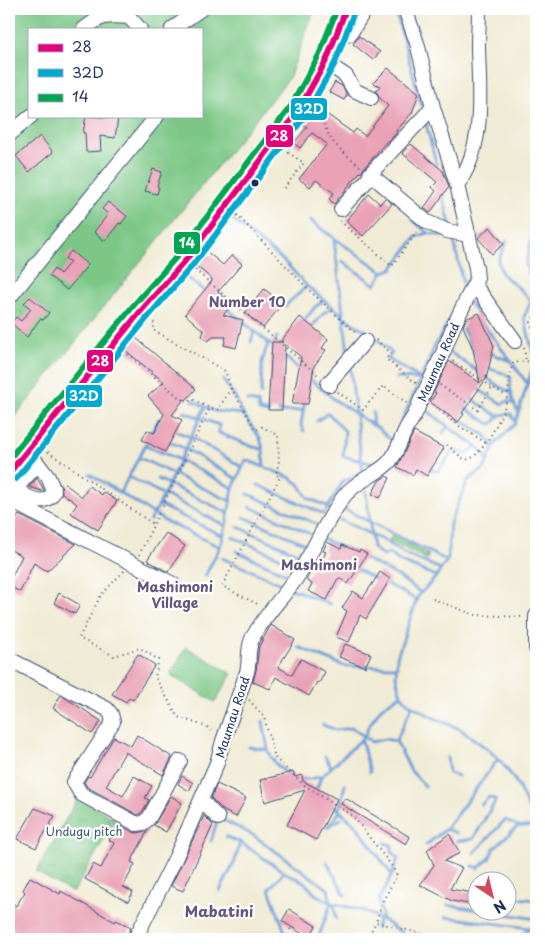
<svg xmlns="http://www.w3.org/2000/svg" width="545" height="948" viewBox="0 0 545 948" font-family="'Playpen Sans',sans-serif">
<defs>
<pattern id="park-tufts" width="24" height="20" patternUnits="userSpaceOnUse" patternTransform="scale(1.25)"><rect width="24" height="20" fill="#7cc786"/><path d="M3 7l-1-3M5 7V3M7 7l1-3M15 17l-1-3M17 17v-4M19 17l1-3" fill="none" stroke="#65a271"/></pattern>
</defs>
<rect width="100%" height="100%" fill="#fff"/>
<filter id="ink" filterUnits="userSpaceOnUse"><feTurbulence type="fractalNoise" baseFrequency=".02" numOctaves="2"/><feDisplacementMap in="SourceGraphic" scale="10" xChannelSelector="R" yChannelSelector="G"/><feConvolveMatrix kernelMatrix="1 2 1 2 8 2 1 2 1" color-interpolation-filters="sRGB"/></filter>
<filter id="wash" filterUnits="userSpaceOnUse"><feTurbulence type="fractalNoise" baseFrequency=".0096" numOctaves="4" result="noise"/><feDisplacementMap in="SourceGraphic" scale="20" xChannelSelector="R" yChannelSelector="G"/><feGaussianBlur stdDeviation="1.12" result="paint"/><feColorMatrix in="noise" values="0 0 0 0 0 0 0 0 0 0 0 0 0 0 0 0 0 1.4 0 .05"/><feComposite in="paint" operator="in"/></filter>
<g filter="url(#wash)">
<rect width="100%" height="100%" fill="#f0ebd4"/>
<path fill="#7cc786" stroke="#4c7b72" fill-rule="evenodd" d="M 9,9 L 315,9 L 289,78 L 9,424 ZM 29,29 L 201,29 L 201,116 L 29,116 Z
M 186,647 L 232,674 L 215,702 L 170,675 Z"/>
<path fill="url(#park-tufts)" stroke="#4c7b72" d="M 393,534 L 429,555 L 427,559 L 389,541 Z
M 78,798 L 116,819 L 73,893 L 36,872 Z"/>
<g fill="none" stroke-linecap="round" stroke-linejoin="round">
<path stroke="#6e9cd6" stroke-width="3" d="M 394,9 L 399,23 L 423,111
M 425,120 L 437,167
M 442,193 L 451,228
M 232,219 L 284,261 L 307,286 L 324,300 L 352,323 L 369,332 L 392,353 L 388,359 L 421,379
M 412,219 L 428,233 L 443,236
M 310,220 C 333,239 358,254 383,272 L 392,269 L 416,237 L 428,233
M 534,227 L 526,264 L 529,274 L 536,279
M 453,237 L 465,292
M 334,240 L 348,353
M 507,241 L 498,261 L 502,274 L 522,291 L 531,301
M 342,261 L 375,285 L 383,272
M 184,275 L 207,293
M 536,291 L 524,317 L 535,360 L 515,424 L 495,444 L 484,469 L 468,480 L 450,523 L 448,559 L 435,578 L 418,596 L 397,657 L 396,677 L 401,695 L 409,704 L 432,717 L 460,729 L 490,751 L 503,764 L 516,782 L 533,817 L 536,829
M 469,302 L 479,317
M 285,306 L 307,286
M 226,308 L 275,348
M 303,322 L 315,307 L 324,300
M 484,325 L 527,383
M 311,328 L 324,313 L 332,307
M 463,329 L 475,353
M 251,342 L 254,331
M 273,345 L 277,337
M 447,350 L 500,387 L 512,393
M 489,351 L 497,356 L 508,360
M 282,354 L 301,371
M 350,365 L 363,475
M 485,366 C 494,372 503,371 511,378 C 509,388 512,402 518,411
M 397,378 L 419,379
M 310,379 L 335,400 L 379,429 L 392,441
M 223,380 L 235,397 L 243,414 L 260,438 L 263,449 L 264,467 L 289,477 L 299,484 L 308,498 L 329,507
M 476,388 L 502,404 L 508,401 L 514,404
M 261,394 L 262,362 L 268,343
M 469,397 L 496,415 L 511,414 L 515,421
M 193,401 L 214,411 L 243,414
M 248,401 L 258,403 L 259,411 L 268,413 L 269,407
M 280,406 L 279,412 L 303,410
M 421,406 L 457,433 L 476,446 L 488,459
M 462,406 L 490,424 L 493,423 L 499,416
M 184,412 L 219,425 L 219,433 L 253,447 L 262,449
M 458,418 L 486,436 L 493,446
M 317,421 L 328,413 L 345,431 L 343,456 L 377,465
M 372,425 L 373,412
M 175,431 L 191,437 L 242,467
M 304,431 L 301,425 L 305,400
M 443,433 L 448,426
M 170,442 L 186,449 L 237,479
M 146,446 L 180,460 L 233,488
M 390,448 L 434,348 L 448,322
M 140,458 L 230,501
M 427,469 L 438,471 L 454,450 L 466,454 L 476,446
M 90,474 L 165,521 L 220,547
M 129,477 L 226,526
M 158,479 L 228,513
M 365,484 L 373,548 L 384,556 L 388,553 L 401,562 L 436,576
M 258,485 L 324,514
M 120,493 L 159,419
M 248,494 L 319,525
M 159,505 L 223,536
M 250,507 L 313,535
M 340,507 L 446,560
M 326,511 L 343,481 L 359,476
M 244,517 L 308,545
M 150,520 L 159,505 L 205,407
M 340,520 L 385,541 L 407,555 L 441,569
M 74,524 L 89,533
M 238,527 L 302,555
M 233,537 L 297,565
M 323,539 L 345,549
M 236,551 L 291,576
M 362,557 L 398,576 L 421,593
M 222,558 L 286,586
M 354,568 L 379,581
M 205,576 L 220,547 L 226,526 L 233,488 L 246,460 L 264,467
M 385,583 L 417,600
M 292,589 L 330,604
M 298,647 L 344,666 L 397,667
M 412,706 L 396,741 L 411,771 L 425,786
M 263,721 L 268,750
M 323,725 L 336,730 L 352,728 L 364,736
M 361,739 L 370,772
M 366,739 L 369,739 L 371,742 L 385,739 L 396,741
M 249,747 L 268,750 C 272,761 280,770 291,775
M 325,756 L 331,767
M 447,757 L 449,773 L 458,776
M 301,779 L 310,779 L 322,776 L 365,736 L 368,727 L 381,708 L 401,695
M 317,788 L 321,777
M 331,804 L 356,825 L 392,875 L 379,900 L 383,920 L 405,935 L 423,939
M 339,810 L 345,785
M 340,812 L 327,827 L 341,819
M 221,819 L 253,835 L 328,889 L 331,903 L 318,939
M 456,833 L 446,829 L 498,759
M 226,837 L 240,842 L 284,872 L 304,882 L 315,894 L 331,903 L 364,911 L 383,920
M 211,841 L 217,821
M 457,841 L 473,839 L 496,800 L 489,797 L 481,805
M 385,843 L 391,845 L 393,853 L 398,858 L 392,875
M 426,845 L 446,829
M 474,853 L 505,820 L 518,826
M 327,862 L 345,895
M 473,866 L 478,868 L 489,859 L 494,848 L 518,826 L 536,827
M 284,872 L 269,889 L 285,932 L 296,939
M 220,891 L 235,861 L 240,842
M 508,897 L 536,900
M 334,904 L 336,918
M 448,905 L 478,910
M 482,910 L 536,919
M 446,917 L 529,928
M 376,928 L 379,918
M 280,939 L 285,932
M 518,939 L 536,922"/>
</g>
<g id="blocks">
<path fill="#e9a1b6" d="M 359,36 L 380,52 L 373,60 L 353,44 Z
M 388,68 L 419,93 L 412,113 L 396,131 L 397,132 L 389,141 L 388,140 L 364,168 L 361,173 L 360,172 L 334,204 L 329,199 L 334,193 L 316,180 L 310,187 L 299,179 L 327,144 L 312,133 L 300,148 L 294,143 L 307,127 L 302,123 L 316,100 L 328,104 L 325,113 L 353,133 L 356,129 L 365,136 L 388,106 L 380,98 L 376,91 L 380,86 L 373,83 Z
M 335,82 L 342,86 L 347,95 L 344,100 L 329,92 Z
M 86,116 L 118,118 L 115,138 L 100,136 L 101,151 L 86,152 L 85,133 L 83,133 Z
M 40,136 L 53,152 L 29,172 L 16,156 Z
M 411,144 L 443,171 L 449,187 L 430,213 L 424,208 L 436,191 L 432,187 L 437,182 L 402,153 Z
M 153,169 L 162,172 L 157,186 L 159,187 L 157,194 L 145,191 Z
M 369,194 L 380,204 L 385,198 L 392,204 L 363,236 L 346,221 Z
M 108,202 L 127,216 L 121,224 L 119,223 L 105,241 L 94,232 L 108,214 L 102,209 Z
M 490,227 L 504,244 L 492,254 L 478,238 Z
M 71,251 L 88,265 L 67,290 L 49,276 L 54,269 L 60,274 L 70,262 L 65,258 Z
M 206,251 L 223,265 L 232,255 L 242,264 L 218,292 L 232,305 L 223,315 L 243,320 L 236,348 L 224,345 L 226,337 L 213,337 L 208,341 L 202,336 L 204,331 L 185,314 L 212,281 L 212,279 L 195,265 Z
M 264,289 L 283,303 L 263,328 L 245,313 Z
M 30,297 L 49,313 L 43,320 L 40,319 L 27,337 L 11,323 L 16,317 L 21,321 L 31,309 L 24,303 Z
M 479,313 L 494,346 L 486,379 L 462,413 L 464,414 L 458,422 L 430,402 L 436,393 L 434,392 L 449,361 L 480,383 L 473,349 L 463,326 L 466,319 Z
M 300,317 L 328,339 L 322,348 L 326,350 L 314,366 L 308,404 L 292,404 L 301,357 L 285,344 L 282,410 L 268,410 L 272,342 L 283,342 L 281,341 Z
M 136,338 L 196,389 L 186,400 L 184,399 L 172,415 L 182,420 L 165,452 L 142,440 L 147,430 L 154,433 L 164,414 L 148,396 L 164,382 L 125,350 Z
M 414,432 L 444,448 L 427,476 L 416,469 L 413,475 L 397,467 Z
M 386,476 L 390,478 L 380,498 L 372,494 L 379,481 Z
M 37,478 L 44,490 L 42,491 L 29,487 Z
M 64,483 L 82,497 L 89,486 L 102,495 L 103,492 L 117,501 L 98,530 L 71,513 L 77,504 L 62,493 L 61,486 Z
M 19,515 L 76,544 L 47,571 L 34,563 L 20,592 L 9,586 L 9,582 L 22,556 L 9,549 L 9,527 Z
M 166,533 L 185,546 L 168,572 L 147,560 Z
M 327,542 L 341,549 L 342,545 L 359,552 L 360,550 L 367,554 L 348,584 L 339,578 L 337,580 L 327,600 L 308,591 L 312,584 L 306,580 L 313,567 L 317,570 L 326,552 L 323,551 Z
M 380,572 L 390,579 L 366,619 L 360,615 L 349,642 L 336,637 L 347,611 L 342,608 L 353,591 L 363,598 Z
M 59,593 L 80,605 L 75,614 L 54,603 Z
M 271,625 L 295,640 L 278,667 L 292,675 L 301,659 L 325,672 L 319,683 L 317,682 L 309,696 L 276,677 L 270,689 L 253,682 L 256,670 L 259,646 Z
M 345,644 L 371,654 L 365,667 L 339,657 Z
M 138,654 L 155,665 L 133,700 L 129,698 L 126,702 L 112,694 Z
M 61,695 L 101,721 L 92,734 L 53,708 Z
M 137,735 L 172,757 L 163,775 L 125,752 L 106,786 L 123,796 L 134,776 L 152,786 L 145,798 L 149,800 L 142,812 L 138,815 L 87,787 L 84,782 L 88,776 L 90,777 L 114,737 L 131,746 Z
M 293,772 L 295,777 L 302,775 L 303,781 L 337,799 L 316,840 L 287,825 L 305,790 L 265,802 L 260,780 Z
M 182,776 L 193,783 L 189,791 L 178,784 Z
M 217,784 L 246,798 L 236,817 L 224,811 L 211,798 Z
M 171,796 L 182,803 L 166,832 L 154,825 Z
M 345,798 L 410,837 L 406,844 L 341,804 Z
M 35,808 L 55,816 L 36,848 L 17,839 Z
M 204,816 L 213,825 L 183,891 L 171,886 Z
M 118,824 L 133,832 L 138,833 L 148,830 L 131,862 L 135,864 L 123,887 L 133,892 L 128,902 L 85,879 L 93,864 L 101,868 L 114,843 L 109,840 Z
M 449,834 L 460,853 L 444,861 L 462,868 L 450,889 L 478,894 L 478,906 L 452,901 L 420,885 L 434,865 L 427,850 Z
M 30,877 L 60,894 L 61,891 L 115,922 L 116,920 L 131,927 L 126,939 L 9,939 L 9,900 L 16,906 L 25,892 L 23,890 Z
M 289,909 L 316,926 L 309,938 L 282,921 Z"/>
</g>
</g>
<g filter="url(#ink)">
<use href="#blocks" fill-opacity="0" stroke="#3b4b70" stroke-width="1"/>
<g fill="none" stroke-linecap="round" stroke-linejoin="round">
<g stroke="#3b4b70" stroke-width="16">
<path id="minor" d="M 84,29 C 101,15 107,15 129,17 L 140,29
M 172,29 L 201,9
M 338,31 L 347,35 L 350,34 L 365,9
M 325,62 L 346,76 L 354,90 L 371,98
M 433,107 L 370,174 L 427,222 L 447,231 L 469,235
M 9,135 L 31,116
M 457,185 C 486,145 479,94 478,47 C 478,34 479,22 479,9
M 341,209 L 372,175
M 474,284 L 515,341
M 9,298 L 157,116
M 330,385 L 328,384 L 365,341
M 9,483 C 20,493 44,512 54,491 L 48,477 L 27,450
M 15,489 L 38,464
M 9,500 L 173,584
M 536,616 L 536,648
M 9,659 L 107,709 L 111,714 L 113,722 L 74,782 L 81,794 L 137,824 L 143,823 L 149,818 L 180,761
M 201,800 L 218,818
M 135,939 L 176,857 L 217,763 L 223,741 L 247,672 C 250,661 247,650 252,639 C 263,616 283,598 297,577 C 313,551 326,520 345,495 C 358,479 378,475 390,461 C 398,451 401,438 407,427 C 412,419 417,413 419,404 L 443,353 L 453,327 L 474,284 L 477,278 L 476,268 L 457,185 L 433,107 L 417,43 L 405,9"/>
</g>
<g stroke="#3b4b70" stroke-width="19">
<path id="major" d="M 9,473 L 140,312 L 185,261 L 242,187 L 298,111 L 327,59 L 346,9"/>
</g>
<path stroke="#3b4b70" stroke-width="2" stroke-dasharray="1 4" stroke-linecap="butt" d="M 316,106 C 322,116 325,130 331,139 C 339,150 351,158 361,167
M 284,188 L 304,163 L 286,151
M 237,215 L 311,292 L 356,333
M 340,221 L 392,266 L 419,229
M 195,270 L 319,376
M 536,313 L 531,322 L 536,342
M 376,340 L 391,353 L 386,359 L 417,384
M 524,348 L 526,361
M 124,351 L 181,399 L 188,403 L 192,399 L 209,408
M 453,361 L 492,387
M 440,385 L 478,410 L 492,387 L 507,396
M 231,388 L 256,430 L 262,427 L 278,435 L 279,461 L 276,475 L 280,477 L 222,586 L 259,605
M 338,392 L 363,410 L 383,386 L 407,403
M 432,404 L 459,426 L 486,443
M 447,445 C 453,449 459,457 465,459 C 479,464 504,413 506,402 C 509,389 509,376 513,363 L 526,361 L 536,363
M 44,449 L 153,524
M 139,555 L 209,409 L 218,410 L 231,388 L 225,371 L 153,330 L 155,324 L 151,320
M 124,571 L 101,595 L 79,638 L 114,656 L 140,648 L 159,660 L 155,677 L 178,717 L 207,727 L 214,733
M 433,599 L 475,615 L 524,617
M 249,700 L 264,717 L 275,758 L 304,785 L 353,816 L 391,865 L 397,875 L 383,901 L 376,922
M 290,929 L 304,939
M 367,939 L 376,922 L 442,939"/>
<use href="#minor" stroke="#fff" stroke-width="14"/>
<use href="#major" stroke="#ebc669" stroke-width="18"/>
<g stroke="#fff" stroke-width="10">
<path id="bus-1" d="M 9,473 L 140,312 L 185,261 L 298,111 L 327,59 L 346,9"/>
</g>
<g stroke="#fff" stroke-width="10">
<path id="bus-2" d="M 16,479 L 147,318 L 192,266 L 305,116 L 335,63 L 354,12"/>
</g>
<g stroke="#fff" stroke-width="10">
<path id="bus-3" d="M 9,459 L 133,306 L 178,255 L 291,106 L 319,55 L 337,9"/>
</g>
<use href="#bus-1" stroke="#e5007d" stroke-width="6"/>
<use href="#bus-2" stroke="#00a9ce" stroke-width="6"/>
<use href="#bus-3" stroke="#00a651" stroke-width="6"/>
</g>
</g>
<circle fill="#1b2f5e" stroke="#fff" stroke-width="2" cx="255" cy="183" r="4.5"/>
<g text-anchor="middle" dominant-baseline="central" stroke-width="4.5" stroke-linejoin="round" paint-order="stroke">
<g font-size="12" fill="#1b2f5e" stroke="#fff">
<text transform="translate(438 362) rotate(-66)">Maumau Road</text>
<text transform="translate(232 717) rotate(-72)">Maumau Road</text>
</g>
<g font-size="12" fill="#385d6a" stroke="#fff">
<text x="84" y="831">Undugu pitch</text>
</g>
<g font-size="14" font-weight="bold" fill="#63577d" stroke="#fff">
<text x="247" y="301">Number 10</text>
<text x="319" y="564">Mashimoni</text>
<text x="175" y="586">Mashimoni<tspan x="175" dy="16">Village</tspan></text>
</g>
<g font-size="15" font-weight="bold" fill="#63577d" stroke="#fff">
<text x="219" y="910">Mabatini</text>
</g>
</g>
<g stroke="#fff" stroke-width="2">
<rect x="290" y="97" width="38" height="24" rx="5" fill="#00a9ce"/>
<rect x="265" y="124" width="29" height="24" rx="5" fill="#e5007d"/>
<rect x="173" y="231" width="28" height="24" rx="5" fill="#00a651"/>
<rect x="86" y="349" width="28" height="24" rx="5" fill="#e5007d"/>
<rect x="65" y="384" width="38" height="24" rx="5" fill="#00a9ce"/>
</g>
<g font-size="14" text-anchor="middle" font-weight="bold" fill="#fff">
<text x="309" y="114">32D</text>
<text x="279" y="141">28</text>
<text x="187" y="248">14</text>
<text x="100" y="366">28</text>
<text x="84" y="401">32D</text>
</g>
<rect width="545" height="948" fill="none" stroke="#fff" stroke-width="30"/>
<rect x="28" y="28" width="175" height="90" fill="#ffffff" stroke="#a4acbf"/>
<rect x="38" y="44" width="25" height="8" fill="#e5007d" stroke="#a4acbf"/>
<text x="72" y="52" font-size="15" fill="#1b2f5e">28</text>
<rect x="38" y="69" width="25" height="8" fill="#00a9ce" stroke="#a4acbf"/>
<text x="72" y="78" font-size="15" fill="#1b2f5e">32D</text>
<rect x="38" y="94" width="25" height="8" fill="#00a651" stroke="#a4acbf"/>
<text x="72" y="102" font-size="15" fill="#1b2f5e">14</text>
<g transform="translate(492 896) rotate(145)"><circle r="24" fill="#ffffff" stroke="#a4acbf"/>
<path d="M0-4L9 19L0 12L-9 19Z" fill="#d1495b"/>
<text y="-8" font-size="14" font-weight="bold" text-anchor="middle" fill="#1b2f5e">N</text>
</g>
</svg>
